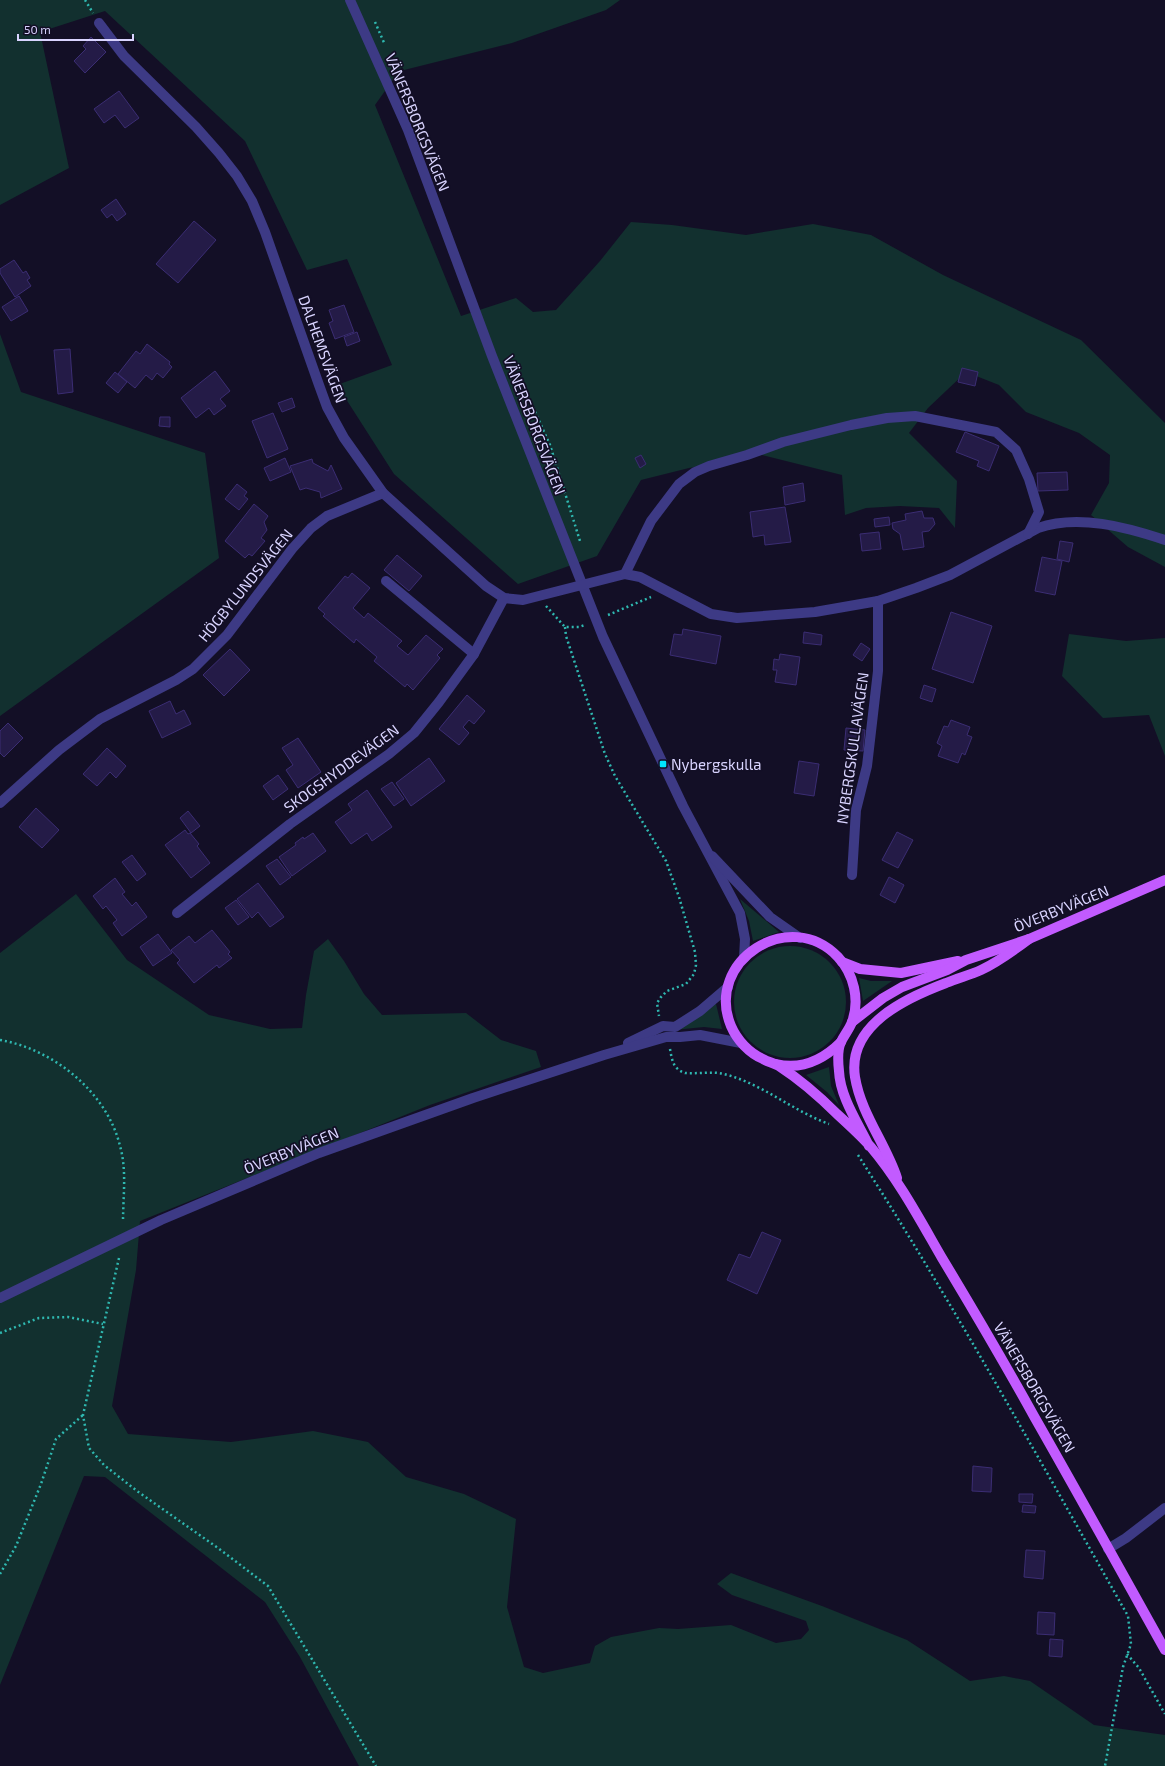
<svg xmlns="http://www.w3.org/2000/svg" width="1165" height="1766" viewBox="0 0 1165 1766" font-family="'Exo 2',sans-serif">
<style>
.green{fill:#12302f}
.building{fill:#241b47;stroke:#3b2d73}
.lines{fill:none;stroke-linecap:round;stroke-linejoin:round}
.path{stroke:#2fb8b0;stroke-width:2.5;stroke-dasharray:2 3;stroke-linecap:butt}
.minor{stroke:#3d3a85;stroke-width:10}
.major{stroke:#c25bff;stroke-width:10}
.poi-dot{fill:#00e5ff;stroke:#130f26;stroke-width:1.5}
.labels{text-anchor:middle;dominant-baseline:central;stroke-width:3.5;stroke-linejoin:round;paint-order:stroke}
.street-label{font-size:15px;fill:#d9d4ff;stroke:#130f26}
.poi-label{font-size:15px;fill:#d9d4ff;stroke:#130f26;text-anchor:start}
</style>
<rect width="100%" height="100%" fill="#130f26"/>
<!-- green -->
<g class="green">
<path d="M0,0H620L606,10L512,43L404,70L402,67L375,105L461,316L516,298L533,312L556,310L600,261L631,222L672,225L746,235L813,224L871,235L943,275L1081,340L1165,423V567L1128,547L1091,515L1109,483L1110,455L1079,433L1026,412L999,385L966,372L928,408L909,433L957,481L955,528L939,508L900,506L866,508L845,515L842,475L762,455L689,468L641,480L597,556L518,584L394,474L337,385L392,365L347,259L307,270L245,141L105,11L40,32L69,168L0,205Z"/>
<path d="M0,334L21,392L205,453L219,558L0,716Z"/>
<path d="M1069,634L1126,641L1165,638V756L1149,715L1103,718L1062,676Z"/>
<path d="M76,894L127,960L209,1015L270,1029L302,1028L306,995L314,951L328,939L344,961L364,994L382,1015L466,1013L501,1040L536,1051L541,1067L430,1105L140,1221L136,1270L112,1406L128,1434L231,1442L313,1431L368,1442L406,1477L464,1494L516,1519L507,1607L524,1667L543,1673L590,1663L595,1646L611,1637L659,1628L678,1629L731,1625L776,1643L801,1639L809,1630L806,1621L732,1595L717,1584L731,1573L822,1606L907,1640L970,1681L1004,1676L1030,1681L1094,1725L1165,1735V1766H359L300,1657L265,1602L105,1477L84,1476L0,1685V953Z"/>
<path d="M740,899L779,932L753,941L749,921Z"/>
<circle cx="790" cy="1002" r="56"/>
<path d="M859,978L871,981H892L863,1001Z"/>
<path d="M716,1004L722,1029L704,1027L674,1030Z"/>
<path d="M829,1067L831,1086L839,1105L827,1092L806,1075Z"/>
</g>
<!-- building -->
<g class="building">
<path d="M91,37L106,52L85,73L74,61L86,49L83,46Z"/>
<path d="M119,91L139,118L125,128L115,115L104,123L94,109Z"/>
<path d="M116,199L126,214L117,221L112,214L107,218L101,210Z"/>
<path d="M194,221L216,240L178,283L156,264Z"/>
<path d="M14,260L23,273L26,271L30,278L27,280L31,286L15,297L0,273V269Z"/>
<path d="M19,296L28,311L11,321L2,307Z"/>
<path d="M344,305L354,332L335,339L329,323L333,321L329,310Z"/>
<path d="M357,332L360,341L347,346L344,337Z"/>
<path d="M147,344L170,362L169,364L172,367L163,378L157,373L152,380L146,375L135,388L118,374L136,351L140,354Z"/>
<path d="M70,349L73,392L58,394L54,350Z"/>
<path d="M962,368L978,372L975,386L958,382Z"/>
<path d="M215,371L230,391L220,399L226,406L214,415L209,408L196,418L181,398Z"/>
<path d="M115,372L127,382L118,393L106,383Z"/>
<path d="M292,398L295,407L282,412L278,403Z"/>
<path d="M273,413L288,449L267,458L252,421Z"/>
<path d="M160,417H170V427L159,426Z"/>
<path d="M965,432L999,446L989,471L977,466L979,461L956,452Z"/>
<path d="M641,455L646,464L640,468L635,458Z"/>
<path d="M285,458L291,472L270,481L264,468Z"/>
<path d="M312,459L313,463L328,471L331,465L342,489L321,498L320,492L306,488L300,490L290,466Z"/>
<path d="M1067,472L1068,490L1038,491L1037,473Z"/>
<path d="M803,483L805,501L785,505L783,487Z"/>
<path d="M237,484L247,492L244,496L248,499L239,510L225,499Z"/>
<path d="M254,504L268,516L264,522L267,530L261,538L265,541L252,556L249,554L245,558L225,541Z"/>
<path d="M785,507L791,542L765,545L764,535L753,537L750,512Z"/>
<path d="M922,511L924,518H933L935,524L929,531L922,532L924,547L903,550L900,534L893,529L892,523L906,520L905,514Z"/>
<path d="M889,517L890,525L875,527L874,519Z"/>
<path d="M879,532L881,549L862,551L860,534Z"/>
<path d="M1060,541L1073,543L1069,562L1057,559Z"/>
<path d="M397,555L422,576L409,591L384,570Z"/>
<path d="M1042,557L1062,561L1055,595L1035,591Z"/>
<path d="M352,573L370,588L353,608L364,618L368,613L402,641L397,646L408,655L426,635L443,649L437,655L440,658L413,690L407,684L405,687L374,661L377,657L356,639L354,643L323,616L325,614L318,608L345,576L348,578Z"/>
<path d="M951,612L992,626L973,683L932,669Z"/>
<path d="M683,629L721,636L716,664L670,655L674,634L682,635Z"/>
<path d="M804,632L822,635L821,645L803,643Z"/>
<path d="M861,643L870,649L862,661L853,655Z"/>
<path d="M230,649L250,670L224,696L203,675Z"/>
<path d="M780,654L800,657L796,685L775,682L777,670H773L774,659L779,660Z"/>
<path d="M924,685L936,689L932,702L920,698Z"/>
<path d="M467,695L485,711L474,724L469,720L463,727L469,733L459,745L439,729Z"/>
<path d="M170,701L176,714L184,710L191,724L162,738L149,711Z"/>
<path d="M951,720L970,727L967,735L972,737L965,755L962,753L958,763L938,756L942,746L937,743L944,726L948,727Z"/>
<path d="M8,723L23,738L4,757L0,753V731Z"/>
<path d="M846,728L865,730L863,751L844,750Z"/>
<path d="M298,738L321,772L298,788L286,770L293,765L282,748Z"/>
<path d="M107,748L126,766L116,778L110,772L97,786L83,774Z"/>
<path d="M429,758L445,781L411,806L396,783Z"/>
<path d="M799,761L819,764L814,796L794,793Z"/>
<path d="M278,775L288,789L273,800L263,786Z"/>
<path d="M392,782L404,799L394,806L381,789Z"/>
<path d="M367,790L392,827L372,841L367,833L351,844L335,822L352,810L348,804Z"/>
<path d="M36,808L59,830L42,848L19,827Z"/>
<path d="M188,811L200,826L191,833L180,818Z"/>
<path d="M185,830L188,834L190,833L199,844L197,846L210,863L191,878L165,845Z"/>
<path d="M897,832L913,840L898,868L882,860Z"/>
<path d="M313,833L326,851L292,876L279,857L296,845L295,843L303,837L304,839Z"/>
<path d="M132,855L146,874L137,881L122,862Z"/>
<path d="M277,859L291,877L280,885L266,866Z"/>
<path d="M889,877L904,885L895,903L880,895Z"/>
<path d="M115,878L125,892L122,894L132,906L136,902L147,917L122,936L113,923L117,920L106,906L103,909L93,896Z"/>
<path d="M258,883L284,917L270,927L258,912L252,918L237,899Z"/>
<path d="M236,900L249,917L238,925L225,908Z"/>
<path d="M212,930L230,952L228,954L232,958L219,968L217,965L194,983L177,963L180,960L171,950L189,936L195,943Z"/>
<path d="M158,934L172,953L153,966L140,947Z"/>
<path d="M762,1232L781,1240L757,1294L727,1280L739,1254L750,1258Z"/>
<path d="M973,1466L992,1468L991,1492L972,1491Z"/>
<path d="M1019,1494H1033L1032,1503L1019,1502Z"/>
<path d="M1023,1505L1036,1506L1035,1513L1022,1512Z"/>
<path d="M1026,1550L1045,1551L1043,1579L1024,1577Z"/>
<path d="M1038,1612L1055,1613L1054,1635L1037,1634Z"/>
<path d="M1050,1639L1063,1640L1062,1657L1049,1656Z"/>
</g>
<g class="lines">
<!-- path -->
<g class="path">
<path d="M85,0L93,13"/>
<path d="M375,22L385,45"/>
<path d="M515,377L531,403L550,445L580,541"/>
<path d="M546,606L565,627H579L585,625"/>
<path d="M608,615L651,597"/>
<path d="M565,627L566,636L605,754L615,776L666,861L679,897L695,952L696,965L694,974L686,984L667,991L661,997L657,1003L659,1016"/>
<path d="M0,1040C53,1049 107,1092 120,1146C127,1170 123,1197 123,1222"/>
<path d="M670,1049C672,1060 673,1069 685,1073C698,1074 712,1071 724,1074C763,1084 793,1111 829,1124"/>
<path d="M858,1155C954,1305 1040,1461 1128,1616L1131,1644L1123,1667L1105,1766"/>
<path d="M119,1258L83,1415L89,1448L104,1465L137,1491L218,1548L268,1586L376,1766"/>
<path d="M0,1333L39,1318L68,1317L103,1324"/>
<path d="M0,1574L16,1546L41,1484L56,1439L83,1415"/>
<path d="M1127,1654L1139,1668L1165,1714"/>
</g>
<!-- minor -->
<g class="minor">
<path d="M350,0L408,130L492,356L603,637L683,806L740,913L745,939L744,958"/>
<path d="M99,23L124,56L196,127L219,153L237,176L252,201L265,232L319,385L327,407L344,438L383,493L486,586L504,598L523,600L625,574L640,577L711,614L737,618L815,612L878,601L916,588L950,575L1038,528C1078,514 1126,527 1165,540"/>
<path d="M625,574L651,521L679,484L695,472L709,466L747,455L783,442L851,425L887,418L915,416L996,432L1016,450L1029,479L1039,512L1028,534"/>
<path d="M386,581L474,654"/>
<path d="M0,803L59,750L100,719L176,680L193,669L227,635L292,549L311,528L327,516L383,493"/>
<path d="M712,856L770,917L800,938"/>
<path d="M852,875L856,810L867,766L878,671V601"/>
<path d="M177,913L290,824L389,754L414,733L439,702L474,654L504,598"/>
<path d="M628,1043L663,1026L675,1027L700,1011L728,987"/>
<path d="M0,1298L161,1220L319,1153L473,1098L604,1055L666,1037H680L700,1035L741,1043"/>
<path d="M1108,1549L1126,1538L1165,1508"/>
</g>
<!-- major -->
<g class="major">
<path d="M842,962L860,969L901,973L958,961"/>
<path d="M852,1022L883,998L902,987L947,970L966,960L1029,939L1165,880"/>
<path d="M776,1064C801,1070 823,1060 841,1042"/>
<path d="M869,1146C858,1123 840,1097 839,1071C838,1062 837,1050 841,1042C844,1035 849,1030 852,1022C860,1000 854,974 838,957C790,906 704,961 731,1026C737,1040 749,1053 763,1059C768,1062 774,1063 779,1066C799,1079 819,1096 837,1114C848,1124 860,1135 870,1146C899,1180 920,1220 942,1258C974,1311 1005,1364 1035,1418C1079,1495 1122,1573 1165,1650"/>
<path d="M897,1178C886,1144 861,1114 855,1077C847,1025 906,998 946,983C958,978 970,975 981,970C998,962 1013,951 1029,939"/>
</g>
</g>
<!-- markers -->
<rect class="poi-dot" x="659" y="760" width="8" height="8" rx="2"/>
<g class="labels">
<!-- street labels -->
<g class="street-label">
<text transform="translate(418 122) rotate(68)">VÄNERSBORGSVÄGEN</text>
<text transform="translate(323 349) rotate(70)">DALHEMSVÄGEN</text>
<text transform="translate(535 425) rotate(69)">VÄNERSBORGSVÄGEN</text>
<text transform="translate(245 585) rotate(-51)">HÖGBYLUNDSVÄGEN</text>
<text transform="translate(852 748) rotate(-82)">NYBERGSKULLAVÄGEN</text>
<text transform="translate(341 768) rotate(-36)">SKOGSHYDDEVÄGEN</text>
<text transform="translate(1061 908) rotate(-22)">ÖVERBYVÄGEN</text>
<text transform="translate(291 1150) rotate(-22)">ÖVERBYVÄGEN</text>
<text transform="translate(1035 1387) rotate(60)">VÄNERSBORGSVÄGEN</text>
</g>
<!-- poi labels -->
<g class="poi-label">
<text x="671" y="764">Nybergskulla</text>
</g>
</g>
<!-- scale -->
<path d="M18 34v6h115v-6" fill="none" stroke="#d9d4ff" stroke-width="2"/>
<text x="24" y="34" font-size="12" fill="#d9d4ff" stroke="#130f26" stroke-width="3" paint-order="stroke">50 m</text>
</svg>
